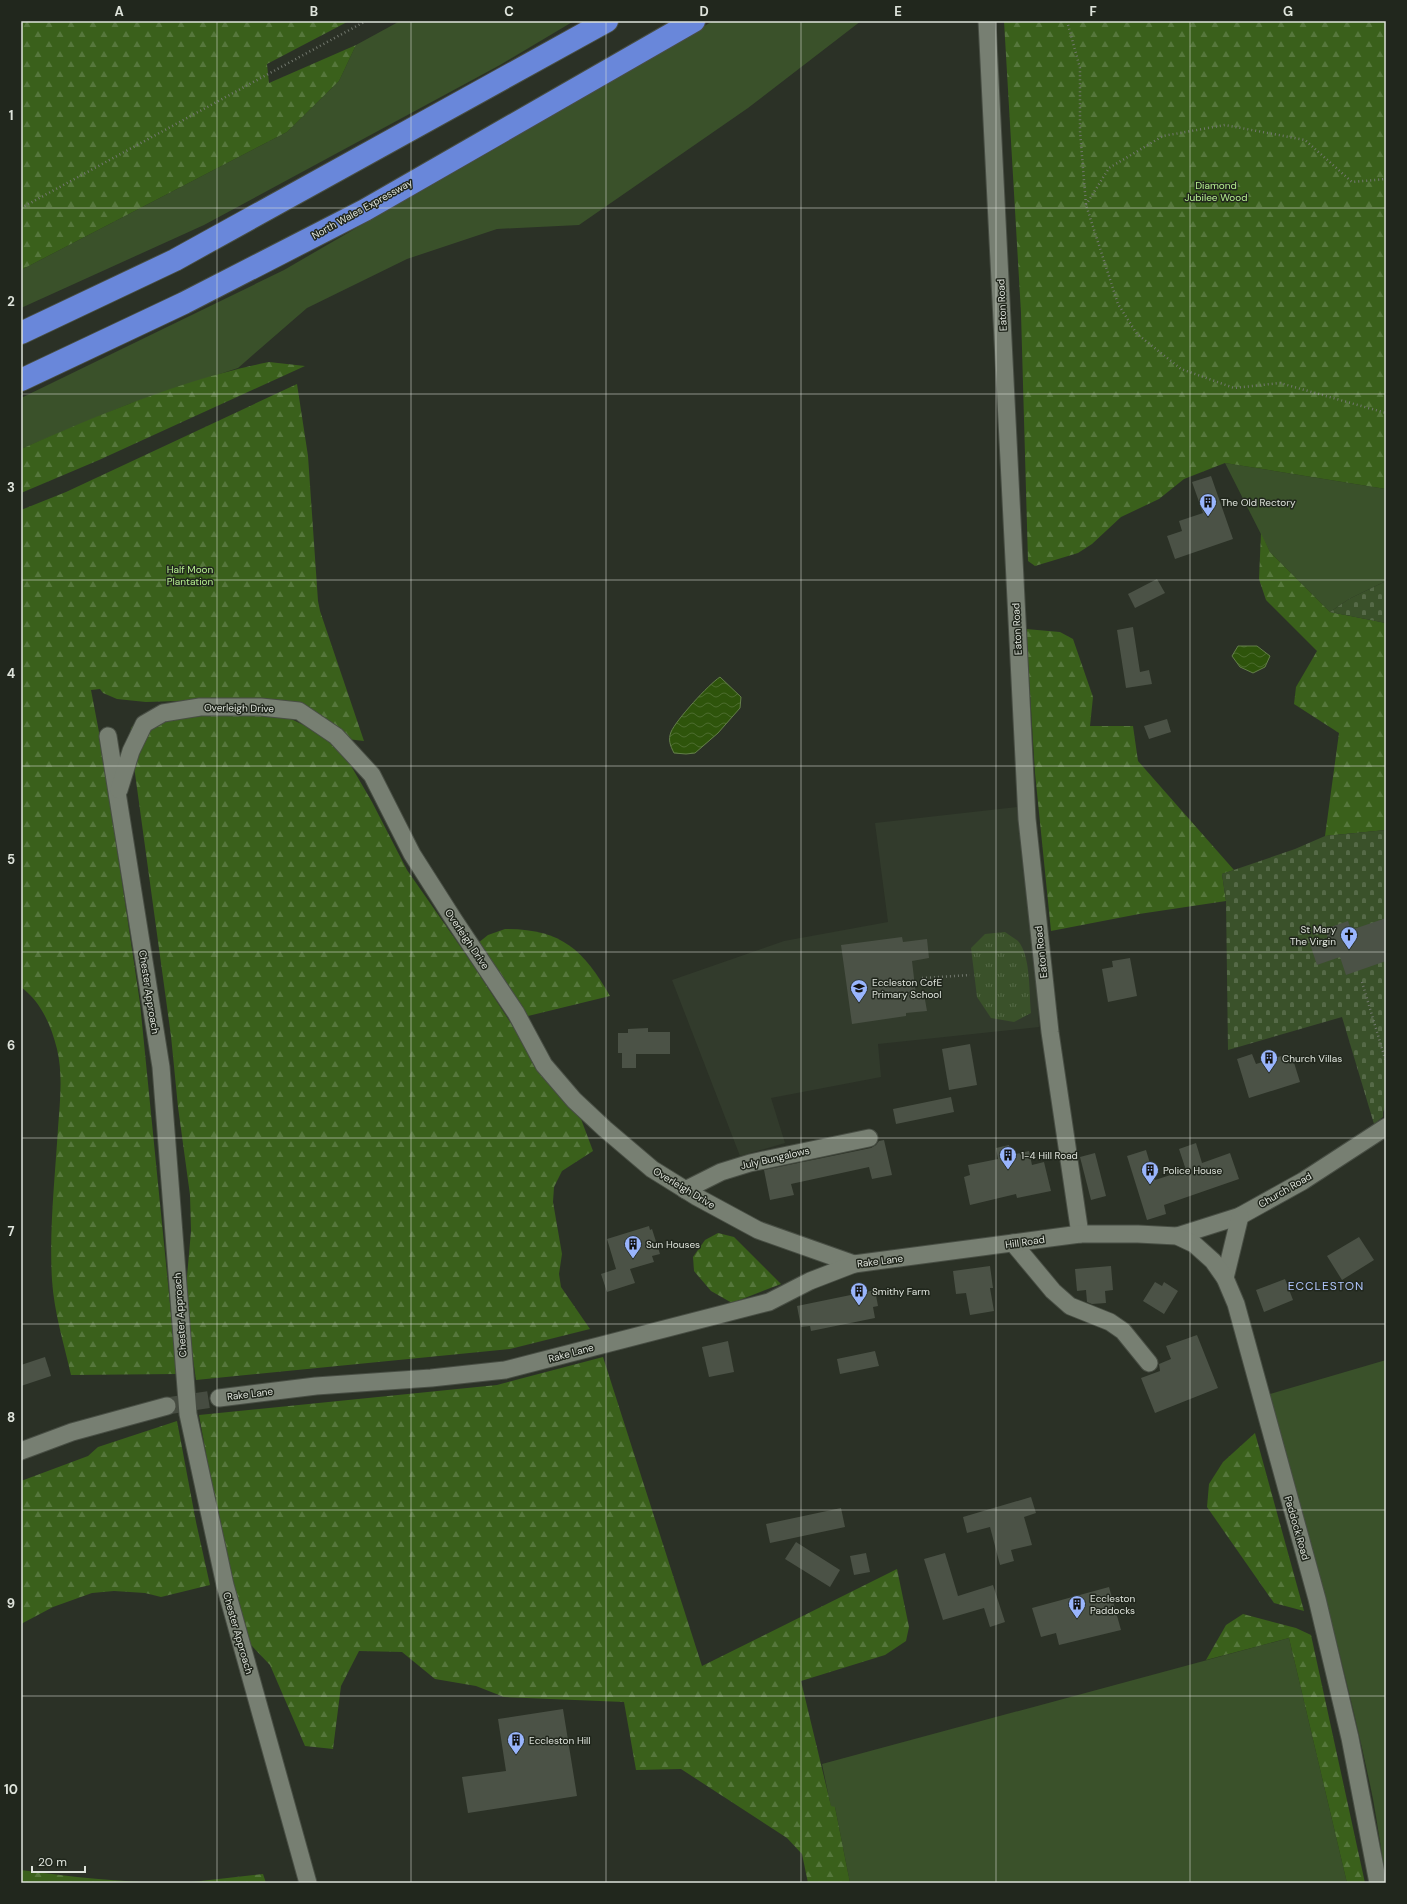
<svg xmlns="http://www.w3.org/2000/svg" width="1407" height="1904" viewBox="0 0 1407 1904" font-family="'DM Sans',sans-serif">
<style>
.built{fill:#323b2c}
.green{fill:#3a512a}
.forest{fill:url(#forest-firs)}
.cemetery{fill:url(#cemetery-stones)}
.park{fill:url(#park-tufts)}
.water{fill:url(#water-waves);stroke:#637f49}
.building{fill:#4b5246}
.lines{fill:none;stroke-linecap:round;stroke-linejoin:round}
.minor-tunnel{stroke:#464c41;stroke-width:17;stroke-dasharray:17 8;stroke-linecap:butt}
.minor-casing{stroke:#484e44;stroke-width:19}
.highway-casing{stroke:#484e44;stroke-width:24}
.path{stroke:#71776d;stroke-width:2.5;stroke-dasharray:1 3;stroke-linecap:butt}
.minor{stroke:#777f72;stroke-width:17}
.highway{stroke:#6987da;stroke-width:22}
.grid{fill:none;stroke:#dee3db;stroke-width:1;stroke-opacity:0.55}
.labels{text-anchor:middle;dominant-baseline:central;stroke-width:3;stroke-linejoin:round;paint-order:stroke}
.park-label{font-size:10px;fill:#b6ef90;stroke:#21271d}
.street-label{font-size:10px;fill:#dee3db;stroke:#21271d}
.poi-label{font-size:10px;fill:#dee3db;stroke:#21271d;text-anchor:start}
.quarter-label{font-size:12px;letter-spacing:1px;fill:#b0c5fc;stroke:#21271d}
.neatline{fill:none;stroke:#dee3db;stroke-width:1.5}
.grid-label{font-size:13px;text-anchor:middle;font-weight:bold;fill:#dee3db}
</style>
<defs>
<pattern id="forest-firs" width="22" height="20" patternUnits="userSpaceOnUse"><rect width="22" height="20" fill="#3a601b"/><path d="M5 1l3.5 6h-7zM16 11l3.5 6h-7z" fill="#56773c"/></pattern>
<pattern id="cemetery-stones" width="16" height="16" patternUnits="userSpaceOnUse"><rect width="16" height="16" fill="#3a512a"/><path d="M2 7V4a2 2 0 0 1 4 0v3zM10 15v-3a2 2 0 0 1 4 0v3z" fill="#566a48"/></pattern>
<pattern id="park-tufts" width="24" height="20" patternUnits="userSpaceOnUse"><rect width="24" height="20" fill="#3a512a"/><path d="M3 7l-1-3M5 7V3M7 7l1-3M15 17l-1-3M17 17v-4M19 17l1-3" fill="none" stroke="#566a48"/></pattern>
<pattern id="water-waves" width="16" height="10" patternUnits="userSpaceOnUse"><rect width="16" height="10" fill="#2e540b"/><path d="M0 5q4-4 8 0t8 0" fill="none" stroke="#4c6c2e"/></pattern>
</defs>
<rect width="100%" height="100%" fill="#2b3126"/>
<!-- built -->
<path class="built" d="M1017,807L1035,959L1039,1027L878,1044L881,1077L771,1098L785,1143L740,1156L672,980L784,941L888,922L875,823Z"/>
<!-- green -->
<g class="green">
<path d="M400,21H574L500,65L204,225L21,308V270L287,132L339,81L356,45Z"/>
<path d="M713,21H861L748,108L579,225L497,229L407,259L307,308L238,368L129,404L21,449V398L284,270Z"/>
<path d="M1225,463L1386,489V581L1349,599L1330,612L1270,552Z"/>
<path d="M1386,1360V1883C1382,1855 1378,1827 1373,1799C1345,1663 1307,1529 1267,1395Z"/>
<path d="M1289,1638L1347,1883H850L835,1807H831L822,1764Z"/>
</g>
<!-- forest -->
<g class="forest">
<path d="M21,21H349L267,64L269,83L356,45L339,81L287,132L21,270Z"/>
<path d="M1004,21H1386V489L1225,463L1184,479L1159,499L1121,517L1092,544L1078,553L1035,566L1028,561L1021,313Z"/>
<path d="M269,362L305,366L99,460L21,493V449C101,414 183,379 269,362Z"/>
<path d="M297,384L308,456L318,601L320,611L364,741L347,739L313,716L238,699L146,702L117,699L103,693L100,689L91,690L102,748L140,1003L177,1374L71,1375C64,1344 54,1312 52,1280C49,1230 55,1178 58,1128C60,1102 63,1074 57,1049C51,1025 41,1002 21,987V510L66,492Z"/>
<path d="M1261,533L1270,552L1330,612L1386,623V830L1325,836L1339,733L1294,704L1296,687L1317,651L1266,600L1259,579Z"/>
<path d="M1026,629L1060,632L1073,639L1093,697L1090,726H1133L1138,761L1234,870L1222,874L1226,901L1139,914L1051,931L1035,773Z"/>
<path d="M264,712L291,719L312,729L343,752L372,802L407,870L469,959L518,1034L578,1111L593,1151L562,1171L554,1187L553,1202L562,1254L559,1274L561,1287L590,1329L510,1349L196,1380L187,1317L186,1288L191,1231L190,1195L178,1107L171,1036L130,737L131,728L135,723L183,713Z"/>
<path d="M505,929C561,929 583,949 610,996L528,1016L478,943L488,935Z"/>
<path d="M718,1233L734,1237L781,1284L732,1303L711,1291L694,1271L693,1257L705,1240Z"/>
<path d="M603,1357L702,1666L897,1569L909,1627L906,1641L885,1655L801,1681L831,1806L835,1807L850,1883H808L802,1854L787,1838L681,1769L636,1770L624,1702L504,1697L476,1686L435,1679L402,1652L359,1651L341,1686L333,1749L305,1746L270,1665L250,1644L233,1590L220,1530L199,1415L497,1385Z"/>
<path d="M177,1421L196,1522L210,1585L161,1597L145,1593L114,1591L92,1593L53,1607L21,1624V1481L88,1456L98,1447Z"/>
<path d="M1255,1433L1304,1611L1274,1603L1207,1507L1209,1484L1223,1462Z"/>
<path d="M1243,1614L1296,1628L1311,1635L1365,1883H1347L1289,1638L1206,1660L1226,1625Z"/>
<path d="M21,1870C71,1877 120,1882 170,1883H21Z"/>
<path d="M263,1874L266,1883H183Z"/>
</g>
<!-- cemetery -->
<g class="cemetery">
<path d="M1386,581V623L1330,612L1349,599Z"/>
<path d="M1386,830V1105L1383,1112V1117L1374,1124L1342,1017L1228,1050L1226,901L1222,874L1295,849L1325,836Z"/>
</g>
<!-- park -->
<path class="park" d="M1005,932C1009,935 1014,938 1018,941C1031,956 1029,993 1031,1013L1014,1022L991,1018L977,997L971,948L985,934Z"/>
<!-- water -->
<g class="water">
<path d="M1238,646H1257L1270,656L1265,667L1253,673L1240,667L1232,656Z"/>
<path d="M720,677L741,697L740,708L718,733L695,753L686,754L674,753C670,745 668,740 671,732C676,720 709,684 720,677Z"/>
</g>
<!-- building -->
<g class="building">
<path d="M1211,476L1233,539L1175,559L1167,536L1182,531L1179,521L1203,513L1192,482Z"/>
<path d="M1157,579L1165,593L1135,608L1128,594Z"/>
<path d="M1133,627L1140,672L1149,670L1152,684L1126,688L1117,630Z"/>
<path d="M1167,719L1171,732L1149,739L1144,726Z"/>
<path d="M1386,918V961L1346,975L1340,957L1317,965L1310,944L1328,938L1325,929L1348,921L1351,930Z"/>
<path d="M902,937L903,942L927,939L929,958L912,961L916,995L924,994L927,1011L906,1013V1016L852,1024L841,945Z"/>
<path d="M1130,958L1137,996L1108,1002L1102,969L1113,967L1112,961Z"/>
<path d="M648,1028V1032H670V1054H636V1068H622V1053H618V1033H628V1029Z"/>
<path d="M970,1044L977,1085L949,1090L942,1049Z"/>
<path d="M1291,1053L1300,1082L1249,1098L1237,1059L1252,1054L1256,1064Z"/>
<path d="M951,1097L954,1112L896,1124L893,1109Z"/>
<path d="M884,1140L892,1175L872,1179L869,1167L791,1184L794,1195L770,1200L764,1170L871,1148L876,1145L879,1141Z"/>
<path d="M1196,1143L1202,1163L1230,1153L1239,1179L1164,1205L1166,1214L1147,1220L1127,1156L1146,1150L1155,1180L1186,1170L1179,1149Z"/>
<path d="M1009,1145L1011,1155L1029,1151L1032,1165L1044,1162L1051,1191L1017,1198L1016,1194L970,1205L964,1177L970,1175L968,1165L998,1159L996,1148Z"/>
<path d="M1095,1153L1106,1196L1091,1200L1080,1157Z"/>
<path d="M649,1226L650,1230L652,1229L660,1254L652,1256L654,1262L630,1269L635,1283L607,1292L601,1274L616,1269L607,1239Z"/>
<path d="M1359,1237L1374,1260L1342,1280L1327,1256Z"/>
<path d="M990,1266L993,1288H990L994,1311L970,1315L966,1293L956,1294L953,1271Z"/>
<path d="M1111,1266L1113,1290L1105,1291L1106,1303L1092,1304L1087,1302L1086,1290L1077,1291L1075,1269Z"/>
<path d="M1285,1279L1293,1300L1264,1312L1256,1290Z"/>
<path d="M1155,1282L1162,1286L1164,1282L1178,1291L1164,1314L1143,1301Z"/>
<path d="M875,1290L878,1306L873,1307L875,1318L811,1331L810,1326L801,1327L797,1306Z"/>
<path d="M1197,1335L1218,1388L1155,1413L1141,1378L1160,1371L1159,1364L1171,1359L1166,1346Z"/>
<path d="M728,1341L734,1372L709,1377L702,1347Z"/>
<path d="M875,1351L879,1366L840,1374L837,1359Z"/>
<path d="M45,1357L51,1376L21,1386V1365Z"/>
<path d="M1031,1497L1036,1513L1024,1517L1032,1545L1011,1550L1014,1561L1000,1565L990,1527L967,1533L963,1517Z"/>
<path d="M841,1508L845,1527L770,1543L766,1524Z"/>
<path d="M796,1542L840,1570L830,1587L785,1559Z"/>
<path d="M866,1553L870,1572L854,1575L850,1556Z"/>
<path d="M945,1553L958,1596L993,1585L1005,1622L990,1627L984,1608L943,1620L924,1559Z"/>
<path d="M1109,1587L1121,1630L1059,1645L1056,1633L1041,1637L1032,1608Z"/>
<path d="M563,1709L577,1796L468,1813L462,1777L506,1771L498,1719Z"/>
</g>
<g class="lines">
<!-- minor-tunnel -->
<path class="minor-tunnel" d="M167,1406L219,1398"/>
<!-- minor casing -->
<g class="minor-casing">
<g id="minor">
<path d="M987,21L1027,819L1050,1032L1080,1234"/>
<path d="M108,736L161,1067L188,1414L225,1585L308,1883"/>
<path d="M119,790L131,751L144,724L163,713L200,707H261L299,711L336,736L372,775L412,854L454,920L516,1013L544,1065L574,1100L605,1129L652,1169L697,1197L758,1230L854,1264"/>
<path d="M685,1190L721,1172L750,1163L869,1138"/>
<path d="M1177,1236L1240,1216L1303,1181L1386,1127"/>
<path d="M1013,1243L1053,1291L1070,1306L1110,1322L1123,1331L1149,1363"/>
<path d="M1225,1278L1240,1216"/>
<path d="M219,1398L316,1386L431,1378L505,1370L769,1302L810,1281L854,1264L1080,1234H1138L1177,1236L1194,1244L1213,1261L1225,1278L1236,1304L1317,1599L1350,1738L1378,1883"/>
<path d="M21,1451L72,1432L167,1406"/>
</g>
</g>
<!-- highway casing -->
<g class="highway-casing">
<g id="highway">
<path d="M21,333L175,260L607,21"/>
<path d="M21,380L184,303L365,210L694,21"/>
</g>
</g>
<!-- path -->
<g class="path">
<path d="M1067,21L1080,68V131L1086,205L1118,304L1137,334L1181,369L1234,388L1280,383L1386,413"/>
<path d="M1086,205L1109,168L1163,136L1225,125L1305,140L1352,182L1386,179"/>
<path d="M21,208L366,21"/>
<path d="M922,978L970,975"/>
<path d="M1362,982L1386,1062"/>
</g>
<!-- minor -->
<use href="#minor" class="minor"/>
<!-- highway -->
<use href="#highway" class="highway"/>
</g>
<!-- grid -->
<path class="grid" d="M217,21V1883M411,21V1883M606,21V1883M801,21V1883M996,21V1883M1190,21V1883M21,208H1386M21,394H1386M21,580H1386M21,766H1386M21,952H1386M21,1138H1386M21,1324H1386M21,1510H1386M21,1696H1386"/>
<!-- icons -->
<defs>
<g id="building-pin" transform="scale(0.9)"><path d="M0 17L-7.5 6A9.5 9.5 0 1 1 7.5 6Z" fill="#99b5fd" stroke="#21271d"/><path d="M-4-6H4V6H1V3H-1V6H-4ZM-2.5-4.3h1.7v1.8h-1.7ZM.8-4.3h1.7v1.8H.8ZM-2.5-1h1.7V.8h-1.7ZM.8-1h1.7V.8H.8Z" fill="#111"/></g>
<g id="church-pin" transform="scale(0.9)"><path d="M0 17L-7.5 6A9.5 9.5 0 1 1 7.5 6Z" fill="#99b5fd" stroke="#21271d"/><path d="M-1.2-6h2.4v3.5h3.3v2.4h-3.3V6h-2.4V-.1h-3.3v-2.4h3.3Z" fill="#111"/></g>
<g id="school-pin" transform="scale(0.9)"><path d="M0 17L-7.5 6A9.5 9.5 0 1 1 7.5 6Z" fill="#99b5fd" stroke="#21271d"/><path d="M0-5L7-2L0 1L-7-2ZM-4 1L0 2.5L4 1V4Q0 6-4 4Z" fill="#111"/></g>
</defs>
<g fill-rule="evenodd">
<use href="#building-pin" x="1208" y="502"/>
<use href="#church-pin" x="1349" y="935"/>
<use href="#school-pin" x="859" y="988"/>
<use href="#building-pin" x="1269" y="1058"/>
<use href="#building-pin" x="1008" y="1155"/>
<use href="#building-pin" x="1150" y="1170"/>
<use href="#building-pin" x="633" y="1244"/>
<use href="#building-pin" x="859" y="1291"/>
<use href="#building-pin" x="1077" y="1604"/>
<use href="#building-pin" x="516" y="1740"/>
</g>
<g class="labels">
<!-- park labels -->
<g class="park-label">
<text x="1216" y="185">Diamond<tspan x="1216" dy="12">Jubilee Wood</tspan></text>
<text x="190" y="569">Half Moon<tspan x="190" dy="12">Plantation</tspan></text>
</g>
<!-- street labels -->
<g class="street-label">
<text transform="translate(362 209) rotate(-29)">North Wales Expressway</text>
<text transform="translate(1002 305) rotate(-93)">Eaton Road</text>
<text transform="translate(1017 629) rotate(-93)">Eaton Road</text>
<text transform="translate(239 708) rotate(1)">Overleigh Drive</text>
<text transform="translate(467 939) rotate(56)">Overleigh Drive</text>
<text transform="translate(1041 952) rotate(-96)">Eaton Road</text>
<text transform="translate(149 992) rotate(81)">Chester Approach</text>
<text transform="translate(775 1158) rotate(-13)">July Bungalows</text>
<text transform="translate(684 1188) rotate(31)">Overleigh Drive</text>
<text transform="translate(1285 1190) rotate(-30)">Church Road</text>
<text transform="translate(1025 1242) rotate(-8)">Hill Road</text>
<text transform="translate(880 1261) rotate(-7)">Rake Lane</text>
<text transform="translate(180 1315) rotate(-94)">Chester Approach</text>
<text transform="translate(571 1353) rotate(-15)">Rake Lane</text>
<text transform="translate(250 1394) rotate(-7)">Rake Lane</text>
<text transform="translate(1297 1528) rotate(74)">Paddock Road</text>
<text transform="translate(238 1633) rotate(74)">Chester Approach</text>
</g>
<!-- poi labels -->
<g class="poi-label">
<text x="1221" y="502">The Old Rectory</text>
<text x="1336" y="929" text-anchor="end">St Mary<tspan x="1336" dy="12">The Virgin</tspan></text>
<text x="872" y="982">Eccleston CofE<tspan x="872" dy="12">Primary School</tspan></text>
<text x="1282" y="1058">Church Villas</text>
<text x="1021" y="1155">1-4 Hill Road</text>
<text x="1163" y="1170">Police House</text>
<text x="646" y="1244">Sun Houses</text>
<text x="872" y="1291">Smithy Farm</text>
<text x="1090" y="1598">Eccleston<tspan x="1090" dy="12">Paddocks</tspan></text>
<text x="529" y="1740">Eccleston Hill</text>
</g>
<!-- quarter labels -->
<g class="quarter-label">
<text x="1326" y="1286">ECCLESTON</text>
</g>
</g>
<!-- border -->
<rect width="1407" height="1904" fill="none" stroke="#21271d" stroke-width="44"/>
<!-- scale -->
<path d="M32 1866v6h53v-6" fill="none" stroke="#dee3db" stroke-width="2"/>
<text x="38" y="1866" font-size="12" fill="#dee3db" stroke="#21271d" stroke-width="3" paint-order="stroke">20 m</text>
<rect x="22" y="22" width="1363" height="1860" class="neatline"/>
<g class="grid-label">
<text x="119" y="16">A</text>
<text x="314" y="16">B</text>
<text x="509" y="16">C</text>
<text x="704" y="16">D</text>
<text x="898" y="16">E</text>
<text x="1093" y="16">F</text>
<text x="1288" y="16">G</text>
<text x="11" y="120">1</text>
<text x="11" y="306">2</text>
<text x="11" y="492">3</text>
<text x="11" y="678">4</text>
<text x="11" y="864">5</text>
<text x="11" y="1050">6</text>
<text x="11" y="1236">7</text>
<text x="11" y="1422">8</text>
<text x="11" y="1608">9</text>
<text x="11" y="1794">10</text>
</g>
</svg>
